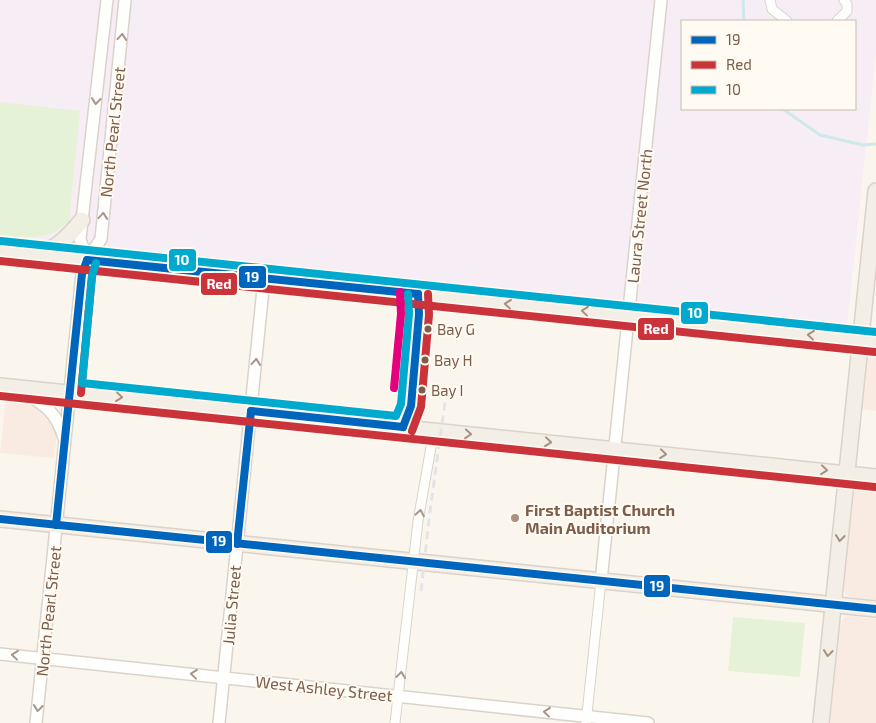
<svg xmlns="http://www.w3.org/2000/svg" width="876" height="723" viewBox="0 0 876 723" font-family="'Exo 2',sans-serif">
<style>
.commercial{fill:#faebe2}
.education{fill:#f7edf5;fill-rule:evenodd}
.green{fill:#e6f2d7}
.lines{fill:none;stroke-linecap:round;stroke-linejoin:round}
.stream{stroke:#cee8ec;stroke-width:3}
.minor-casing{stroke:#dad3cc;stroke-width:11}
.tertiary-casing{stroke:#dad3cc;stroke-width:14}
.primary-casing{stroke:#dbd2ca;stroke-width:18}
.minor{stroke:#fefefc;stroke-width:9}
.tertiary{stroke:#fefefc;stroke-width:11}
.primary{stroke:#f4efe6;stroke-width:15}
.rail{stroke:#e6e3e6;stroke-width:3;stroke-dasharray:8 5;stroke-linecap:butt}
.bus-1-casing{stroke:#fffaf2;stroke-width:11}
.bus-2-casing{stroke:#fffaf2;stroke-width:11}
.bus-3-casing{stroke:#fffaf2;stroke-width:11}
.bus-4-casing{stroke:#fffaf2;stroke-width:11}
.bus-1{stroke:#0065bd;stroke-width:8}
.bus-2{stroke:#cb333b;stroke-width:8}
.bus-3{stroke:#00a9ce;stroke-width:8}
.bus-4{stroke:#e5007d;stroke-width:8}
.oneway{stroke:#aa9588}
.oneway2{stroke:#a69080}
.bus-dot{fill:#7c5d49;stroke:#fffaf2;stroke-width:2}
.poi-dot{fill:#a89383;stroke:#fffaf2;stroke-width:2}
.labels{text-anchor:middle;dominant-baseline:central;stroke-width:4;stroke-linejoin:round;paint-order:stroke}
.bus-label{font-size:15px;fill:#7c5d49;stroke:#fffaf2;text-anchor:start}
.street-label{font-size:16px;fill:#7c5d49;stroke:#fffaf2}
.poi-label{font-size:16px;font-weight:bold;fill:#7c5d49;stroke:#fffaf2;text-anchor:start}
.line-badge{stroke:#fffaf2;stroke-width:2}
.badge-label{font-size:14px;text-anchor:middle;font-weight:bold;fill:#fff}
</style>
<rect width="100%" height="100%" fill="#faf6ee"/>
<!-- commercial -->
<g class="commercial">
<path d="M876,353V411L862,409L868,360L872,355Z"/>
<path d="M6,397L28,401L47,412L57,433L54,458L0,453Z"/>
<path d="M863,486L876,487V600L853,597L846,595L843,587L854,493L857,488Z"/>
<path d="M851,616L876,619V723H830L840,623L845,617Z"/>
</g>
<!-- education -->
<path class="education" d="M0,0H876V54L847,325L0,235ZM682,21H855V109H682Z"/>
<!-- green -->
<g class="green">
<path d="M0,102L80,111L69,222C45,242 29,238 0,235Z"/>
<path d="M733,617L805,623L800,677L728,671Z"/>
</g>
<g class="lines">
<!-- stream -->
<g class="stream">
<path d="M743,0L744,21"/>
<path d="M783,109L820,135L863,145L876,144"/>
</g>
<!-- minor casing -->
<g class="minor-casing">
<g id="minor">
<path d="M770,0L772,9L787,21"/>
<path d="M837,21L847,11V4L844,0"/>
<path d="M395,723L418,521L434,430"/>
<path d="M586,723L601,581"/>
</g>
</g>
<!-- tertiary casing -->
<g class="tertiary-casing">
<g id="tertiary">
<path d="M87,260L80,239L82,220L107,0"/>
<path d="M19,389C43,404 56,410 64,438"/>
<path d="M601,581L661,0"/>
<path d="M0,654L648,723"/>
<path d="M36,723L82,274L87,260L101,239L125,0"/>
<path d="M219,723L264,279"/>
</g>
</g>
<!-- primary casing -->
<g class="primary-casing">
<g id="primary">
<path d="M0,251L876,342"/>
<path d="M36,254C56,250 69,236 82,220"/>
<path d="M0,386L876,477"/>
<path d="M0,519L876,609"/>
<path d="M821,723L876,191"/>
</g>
</g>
<!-- minor -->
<use href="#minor" class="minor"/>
<!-- tertiary -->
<use href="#tertiary" class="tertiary"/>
<!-- primary -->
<use href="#primary" class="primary"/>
<!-- rail -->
<g class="rail">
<path d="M432,332L433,320"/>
<path d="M453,334L454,323"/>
<path d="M421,591L430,511L446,395"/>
</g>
<!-- bus-1 casing -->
<g class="bus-1-casing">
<g id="bus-1">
<path d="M87,260L418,294"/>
<path d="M251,411L403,427"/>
<path d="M403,427L411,406L419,314L418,294"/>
<path d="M0,519L876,609"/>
<path d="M56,525L82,274L87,260"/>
<path d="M237,544L251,411"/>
</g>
</g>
<!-- bus-2 casing -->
<g class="bus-2-casing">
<g id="bus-2">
<path d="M0,261L875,352"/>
<path d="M81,393L92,276L96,263"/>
<path d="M0,396L875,487"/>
<path d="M412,431L421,407L429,315L428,294"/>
</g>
</g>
<!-- bus-3 casing -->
<g class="bus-3-casing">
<g id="bus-3">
<path d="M1,241L876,332"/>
<path d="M96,263L92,276L82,383L396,416L401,404L409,314L408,294"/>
</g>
</g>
<!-- bus-4 casing -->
<g class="bus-4-casing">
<path id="bus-4" d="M394,388L401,314L400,292"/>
</g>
<!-- bus-1 -->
<use href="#bus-1" class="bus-1"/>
<!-- bus-2 -->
<use href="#bus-2" class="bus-2"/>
<!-- bus-3 -->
<use href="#bus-3" class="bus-3"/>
<!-- bus-4 -->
<use href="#bus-4" class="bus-4"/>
</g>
<!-- one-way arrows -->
<defs><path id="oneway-chevron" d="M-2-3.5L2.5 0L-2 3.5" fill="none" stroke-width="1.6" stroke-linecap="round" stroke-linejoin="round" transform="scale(1.25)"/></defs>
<g class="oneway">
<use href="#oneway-chevron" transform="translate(122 37) rotate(-85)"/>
<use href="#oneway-chevron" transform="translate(96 101) rotate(96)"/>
<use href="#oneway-chevron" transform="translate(103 216) rotate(-85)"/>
<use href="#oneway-chevron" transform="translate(256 362) rotate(-85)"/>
<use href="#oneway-chevron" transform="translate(420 513) rotate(-80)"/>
<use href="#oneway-chevron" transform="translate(15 655) rotate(-174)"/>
<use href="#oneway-chevron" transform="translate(194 674) rotate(-174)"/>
<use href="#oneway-chevron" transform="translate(401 675) rotate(-84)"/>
<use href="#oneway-chevron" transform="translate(38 708) rotate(96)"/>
<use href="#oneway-chevron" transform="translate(547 712) rotate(-174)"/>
</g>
<g class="oneway2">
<use href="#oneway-chevron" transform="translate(508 304) rotate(-174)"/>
<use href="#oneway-chevron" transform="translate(585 311) rotate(-174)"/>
<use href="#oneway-chevron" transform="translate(811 335) rotate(-174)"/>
<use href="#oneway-chevron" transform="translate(119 397) rotate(6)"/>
<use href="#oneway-chevron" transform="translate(468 434) rotate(5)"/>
<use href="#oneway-chevron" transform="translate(548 442) rotate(6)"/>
<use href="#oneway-chevron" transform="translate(663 454) rotate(6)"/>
<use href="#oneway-chevron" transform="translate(824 470) rotate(6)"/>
<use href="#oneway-chevron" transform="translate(840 538) rotate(96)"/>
<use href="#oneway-chevron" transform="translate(828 653) rotate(96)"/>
</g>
<!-- markers -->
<g class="bus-dot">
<circle cx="428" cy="329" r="4.5"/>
<circle cx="425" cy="360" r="4.5"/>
<circle cx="422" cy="390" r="4.5"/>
</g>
<circle class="poi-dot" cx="515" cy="518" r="5"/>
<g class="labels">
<!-- bus labels -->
<g class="bus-label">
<text x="437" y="329">Bay G</text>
<text x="434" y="360">Bay H</text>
<text x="431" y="390">Bay I</text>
</g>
<!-- street labels -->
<g class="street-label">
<text transform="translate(112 132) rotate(-84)">North Pearl Street</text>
<text transform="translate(639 216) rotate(-84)">Laura Street North</text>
<text transform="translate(231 605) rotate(-85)">Julia Street</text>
<text transform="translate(48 611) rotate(-84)">North Pearl Street</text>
<text transform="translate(324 688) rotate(6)">West Ashley Street</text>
</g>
<!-- poi labels -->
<g class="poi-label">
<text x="525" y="509">First Baptist Church<tspan x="525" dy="18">Main Auditorium</tspan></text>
</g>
</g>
<g class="line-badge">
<rect x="168" y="248" width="29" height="24" rx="5" fill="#00a9ce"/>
<rect x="238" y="265" width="29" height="24" rx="5" fill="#0065bd"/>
<rect x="200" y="272" width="38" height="24" rx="5" fill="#cb333b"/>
<rect x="680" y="301" width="29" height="24" rx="5" fill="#00a9ce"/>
<rect x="637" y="317" width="38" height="24" rx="5" fill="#cb333b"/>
<rect x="205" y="530" width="28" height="24" rx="5" fill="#0065bd"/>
<rect x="643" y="574" width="28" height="24" rx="5" fill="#0065bd"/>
</g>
<g class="badge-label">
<text x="182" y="265">10</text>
<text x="252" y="282">19</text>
<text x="219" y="289">Red</text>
<text x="695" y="318">10</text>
<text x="656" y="334">Red</text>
<text x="219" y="546">19</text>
<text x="657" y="591">19</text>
</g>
<!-- legend -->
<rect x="681" y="20" width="175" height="90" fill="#fffaf2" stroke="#cbbbae"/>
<rect x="691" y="36" width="25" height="8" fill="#0065bd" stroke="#cbbbae"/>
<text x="726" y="45" font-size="15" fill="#7c5d49">19</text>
<rect x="691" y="61" width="25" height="8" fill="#cb333b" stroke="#cbbbae"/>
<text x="726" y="70" font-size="15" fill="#7c5d49">Red</text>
<rect x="691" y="86" width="25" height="8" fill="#00a9ce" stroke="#cbbbae"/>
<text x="726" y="95" font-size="15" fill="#7c5d49">10</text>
</svg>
